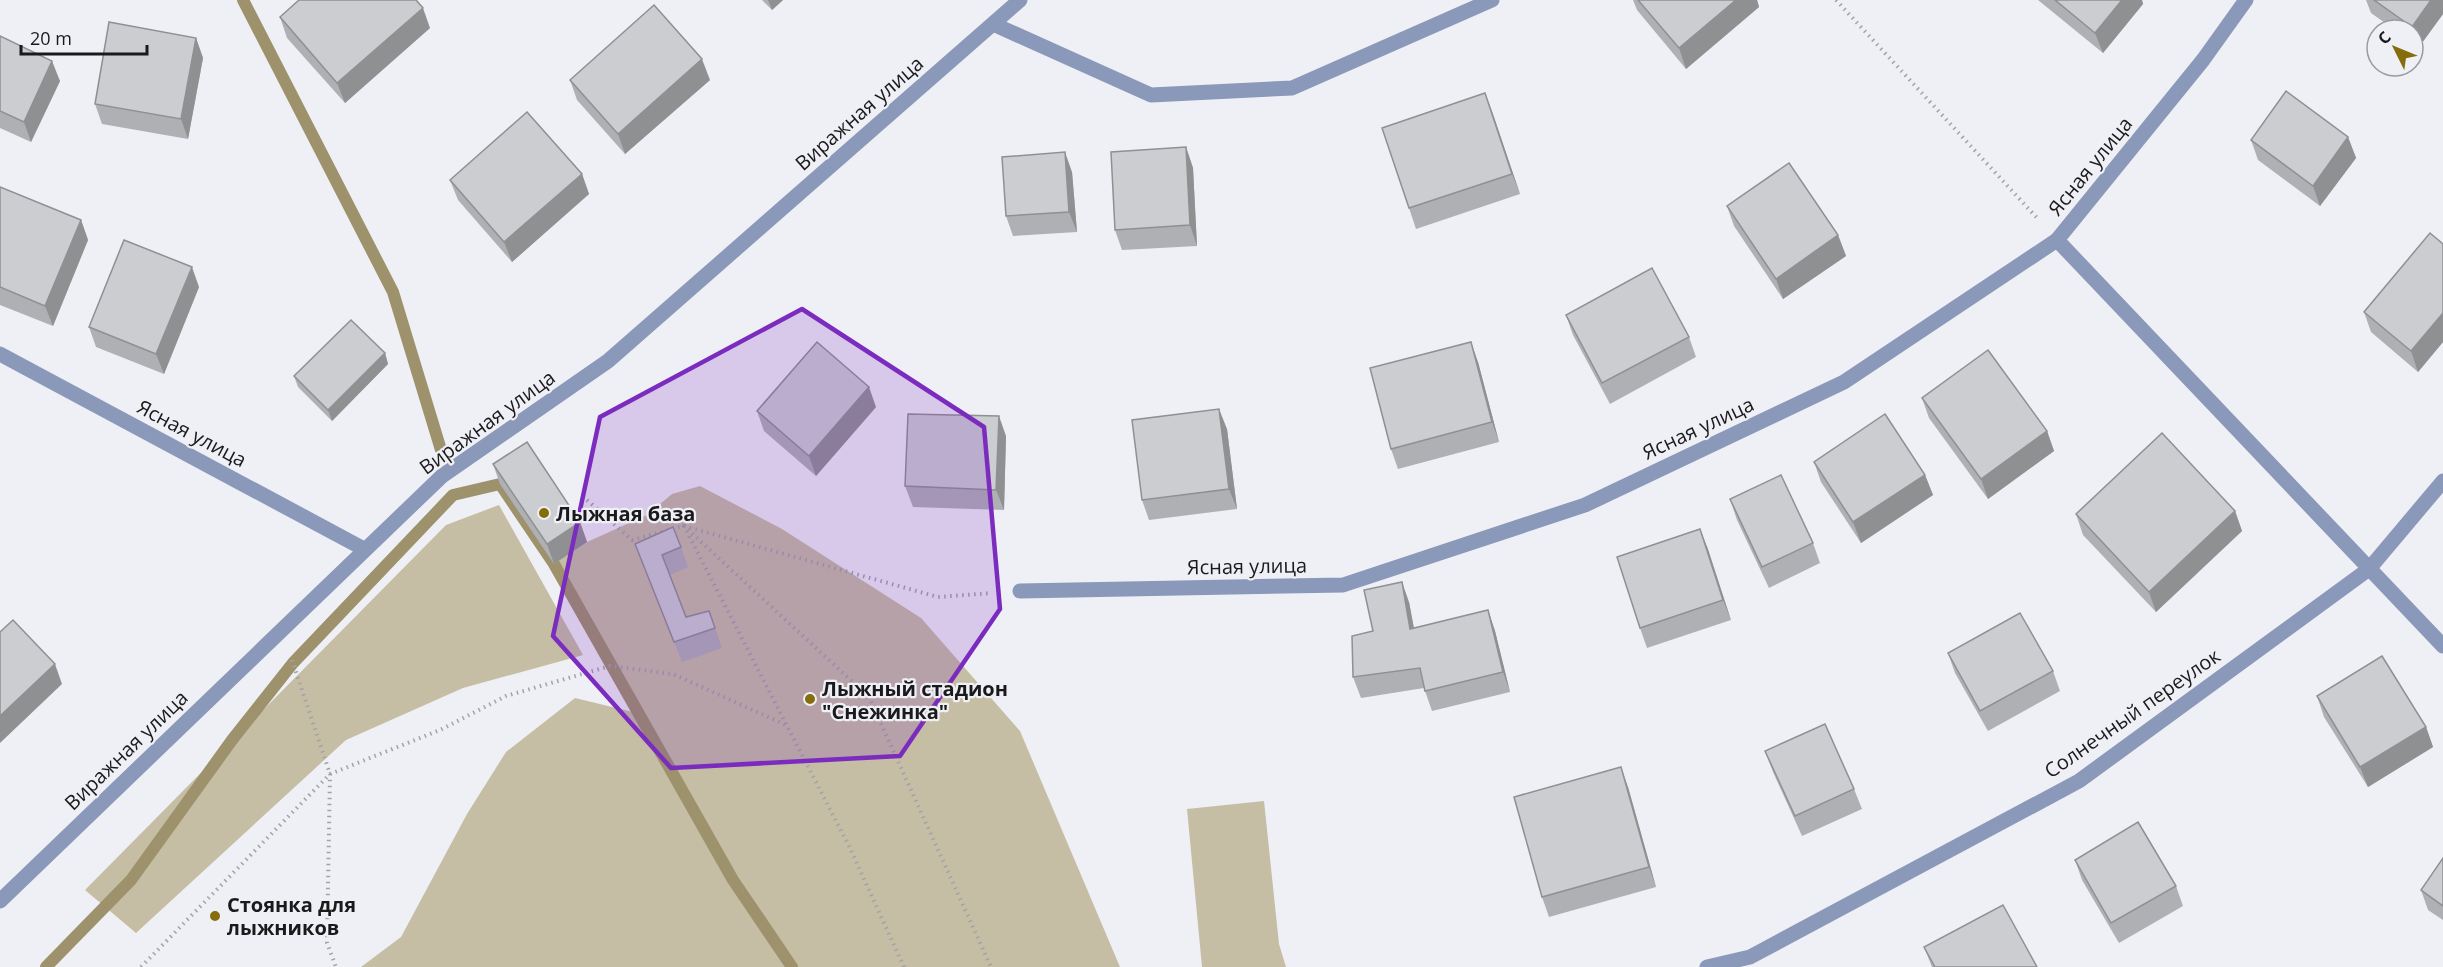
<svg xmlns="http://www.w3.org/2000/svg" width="2443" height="967" viewBox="0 0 2443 967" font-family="'Open Sans',sans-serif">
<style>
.green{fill:#c5bea4}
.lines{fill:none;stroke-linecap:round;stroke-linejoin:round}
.stream{stroke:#9d926c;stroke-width:12}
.path{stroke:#a2a3a7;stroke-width:4;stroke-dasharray:1.5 4.5;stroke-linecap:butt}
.minor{stroke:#8a98b9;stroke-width:15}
.wall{fill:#afb0b4}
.shaded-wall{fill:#8e9092}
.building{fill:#cbcdd1;stroke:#8e9092;stroke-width:1.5}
.marked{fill:#7b2cbf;fill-opacity:0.2;stroke:#7b2cbf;stroke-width:4.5;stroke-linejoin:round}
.poi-dot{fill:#856d0b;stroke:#eff0f5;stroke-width:2}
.labels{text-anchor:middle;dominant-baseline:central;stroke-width:4.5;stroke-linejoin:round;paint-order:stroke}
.street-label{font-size:20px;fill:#1a1a1c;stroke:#eff0f5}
.poi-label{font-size:20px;font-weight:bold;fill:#1a1a1c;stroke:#eff0f5;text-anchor:start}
</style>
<rect width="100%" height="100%" fill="#eff0f5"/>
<!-- green -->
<g class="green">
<path d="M700,486L782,529L921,618L1020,731L1120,967H361L401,937L467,814L506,752L575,698L637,713L554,564L587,542L647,515L672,494Z"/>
<path d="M499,505L583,655L463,688L346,740L136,933L85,890L446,525Z"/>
<path d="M1264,801L1279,944L1286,967H1202L1187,809Z"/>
</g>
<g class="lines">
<!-- stream -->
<g class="stream">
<path d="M243,0L393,292L441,450"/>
<path d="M46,967L131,880L232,740L293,663L453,495L500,484L554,564L733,880L792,967"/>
</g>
<!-- path -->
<g class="path">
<path d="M1836,0L2038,219"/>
<path d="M587,500L632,540L684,526L938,597L992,593"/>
<path d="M292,660L330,774L327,943L336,967"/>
<path d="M141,967L330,774L440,730L506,696L610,666L673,674L788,726"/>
<path d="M904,967L849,846L684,526L869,697L991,967"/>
</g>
<!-- minor -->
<g class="minor">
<path d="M993,24L1151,95L1292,88L1492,0"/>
<path d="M2057,240L2443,646"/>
<path d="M0,354L364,549"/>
<path d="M1020,591L1343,585L1585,505L1844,382L2057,240L2203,60L2246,0"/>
<path d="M0,901L442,476L608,361L1020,0"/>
<path d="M1707,967L1750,957L2079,781L2369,569L2443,481"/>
</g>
</g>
<!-- wall -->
<g class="wall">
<path d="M762,0H783L772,10Z"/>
<path d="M1633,0H1757L1759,7L1686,69L1637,10Z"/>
<path d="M2038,0H2142L2143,4L2103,53Z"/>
<path d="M2366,0H2443V14L2419,47L2413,43V30H2395L2371,13Z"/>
<path d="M280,17L430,28L345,103L287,38Z"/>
<path d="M0,36L60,81L31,142L0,128Z"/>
<path d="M196,38L203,58L188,139L102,124L95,104Z"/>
<path d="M570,80H710L625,154L577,100Z"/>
<path d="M1485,93L1520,194L1416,229L1409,208Z"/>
<path d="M2348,137L2356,158L2320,206L2258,160L2251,140Z"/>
<path d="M1186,147L1193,168L1197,246L1122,250L1115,230Z"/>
<path d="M1072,172L1077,232L1013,236L1006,216Z"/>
<path d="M582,174L589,194L512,262L458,200L450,180Z"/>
<path d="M0,187L81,220L88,240L53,326L0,305Z"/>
<path d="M1727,206L1838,235L1846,256L1783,299L1734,226Z"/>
<path d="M2443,244V342L2418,372L2371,332L2364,312Z"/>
<path d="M199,287L164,374L96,347L89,327Z"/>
<path d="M1566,315L1689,337L1696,357L1610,404L1573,335Z"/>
<path d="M385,353L388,364L332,421L298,387L294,376Z"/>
<path d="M1478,362L1499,442L1398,469L1391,449Z"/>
<path d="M1922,398L2047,431L2054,451L1988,499L1929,418Z"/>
<path d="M876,407L816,476L764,431L757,411Z"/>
<path d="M1227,429L1237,509L1149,520L1142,500Z"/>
<path d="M1006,436L1004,510L913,507L905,486Z"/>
<path d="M1814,462L1925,475L1933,495L1861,543L1821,482Z"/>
<path d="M493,464L580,522L587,542L554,564L500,484Z"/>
<path d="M1730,499L1813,543L1820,563L1769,588L1737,520Z"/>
<path d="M2235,511L2242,531L2156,612L2083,535L2076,514Z"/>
<path d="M1700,529L1731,620L1647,648L1640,628Z"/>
<path d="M635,544L681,547L688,567L670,575L686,617L709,611L722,648L682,662Z"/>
<path d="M1409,602L1414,629L1488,610L1495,631L1510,692L1432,711L1424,688L1361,698L1353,677L1373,631Z"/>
<path d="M1948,653L2053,671L2060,691L1988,731L1955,673Z"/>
<path d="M2317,696L2426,727L2433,747L2368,787L2324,717Z"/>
<path d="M1765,751L1854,789L1862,809L1802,836L1773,772Z"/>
<path d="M1628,787L1656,887L1549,917L1542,897Z"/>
<path d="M2443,858V920L2428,910L2421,890Z"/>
<path d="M2075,860L2176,886L2183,906L2119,943L2082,880Z"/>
<path d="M1924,947L2037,967H1932Z"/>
</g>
<!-- shaded-wall -->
<g class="shaded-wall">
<path d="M768,0H783L772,10Z"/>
<path d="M1736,0H1757L1759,7L1686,69L1679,48Z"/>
<path d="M2122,0H2142L2143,4L2103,53L2095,33Z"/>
<path d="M2431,0H2443V14L2419,47L2412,27Z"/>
<path d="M423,8L430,28L345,103L337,83Z"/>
<path d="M196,38L203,58L188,139L181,119Z"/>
<path d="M702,59L710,80L625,154L618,134Z"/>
<path d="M52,61L60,81L31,142L24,122Z"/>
<path d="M1485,93L1493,114L1520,194L1512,174Z"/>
<path d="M2348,137L2356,158L2320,206L2313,186Z"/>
<path d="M1186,147L1193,168L1197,246L1190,225Z"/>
<path d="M1065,152L1072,172L1077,232L1069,212Z"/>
<path d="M582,174L589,194L512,262L504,242Z"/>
<path d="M81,220L88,240L53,326L45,306Z"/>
<path d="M1838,235L1846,256L1783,299L1776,279Z"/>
<path d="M192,267L199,287L164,374L156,354Z"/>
<path d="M2443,313V342L2418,372L2411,351Z"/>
<path d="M1471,342L1478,362L1499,442L1492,422Z"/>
<path d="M385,353L388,364L332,421L328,410Z"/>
<path d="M869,387L876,407L816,476L809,456Z"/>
<path d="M1219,409L1227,429L1237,509L1229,489Z"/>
<path d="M999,416L1006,436L1004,510L996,490Z"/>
<path d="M2047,431L2054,451L1988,499L1981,479Z"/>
<path d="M1925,475L1933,495L1861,543L1853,522Z"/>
<path d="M2235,511L2242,531L2156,612L2149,592Z"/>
<path d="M580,522L587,542L554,564L547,544Z"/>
<path d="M1700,529L1708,549L1731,620L1723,600Z"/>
<path d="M1402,582L1409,602L1418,650L1410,629Z"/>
<path d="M1488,610L1495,631L1510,692L1503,672Z"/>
<path d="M55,664L62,684L0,743V716Z"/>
<path d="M2426,727L2433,747L2368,787L2360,767Z"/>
<path d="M1621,767L1628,787L1656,887L1649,867Z"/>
</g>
<!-- building -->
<g class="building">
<path d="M299,0H416L423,8L337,83L280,17Z"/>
<path d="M1638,0H1736L1679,48Z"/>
<path d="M2055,0H2122L2095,33Z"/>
<path d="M2374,0H2431L2412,27Z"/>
<path d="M654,5L702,59L618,134L570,80Z"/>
<path d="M109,22L196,38L181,119L95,104Z"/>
<path d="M0,36L52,61L24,122L0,111Z"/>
<path d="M2286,91L2348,137L2313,186L2251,140Z"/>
<path d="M1485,93L1512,174L1409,208L1382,128Z"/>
<path d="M527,112L582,174L504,242L450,180Z"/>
<path d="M1186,147L1190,225L1115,230L1111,152Z"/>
<path d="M1065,152L1069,212L1006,216L1002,157Z"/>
<path d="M1789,163L1838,235L1776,279L1727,206Z"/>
<path d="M0,187L81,220L45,306L0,287Z"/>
<path d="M2430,233L2443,244V313L2411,351L2364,312Z"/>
<path d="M124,240L192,267L156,354L89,327Z"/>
<path d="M1652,268L1689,337L1602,383L1566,315Z"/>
<path d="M351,320L385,353L328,410L294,376Z"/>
<path d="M817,342L869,387L809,456L757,411Z"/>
<path d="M1471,342L1492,422L1391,449L1370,368Z"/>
<path d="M1988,350L2047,431L1981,479L1922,398Z"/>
<path d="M1219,409L1229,489L1142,500L1132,420Z"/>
<path d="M908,414L999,416L996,490L905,486Z"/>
<path d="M1885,414L1925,475L1853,522L1814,462Z"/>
<path d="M2162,433L2235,511L2149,592L2076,514Z"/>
<path d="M527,442L580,522L547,544L493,464Z"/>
<path d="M1781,475L1813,543L1762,567L1730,499Z"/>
<path d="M673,527L681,547L662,555L686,617L709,611L715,628L674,642L635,544Z"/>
<path d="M1700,529L1723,600L1640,628L1617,557Z"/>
<path d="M1402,582L1410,629L1488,610L1503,672L1425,691L1420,668L1353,677L1352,636L1373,631L1364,590Z"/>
<path d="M2020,613L2053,671L1980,711L1948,653Z"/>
<path d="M13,620L55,664L0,716V632Z"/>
<path d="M2382,656L2426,727L2360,767L2317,696Z"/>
<path d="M1825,724L1854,789L1795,816L1765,751Z"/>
<path d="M1621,767L1649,867L1542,897L1514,797Z"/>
<path d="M2138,822L2176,886L2111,923L2075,860Z"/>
<path d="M2443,858V906L2421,890Z"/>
<path d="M2003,905L2037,967H1935L1924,947Z"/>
</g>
<!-- marked area -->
<path class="marked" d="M802,309L984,427L1000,609L900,756L671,768L553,636L600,417Z"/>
<!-- markers -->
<g class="poi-dot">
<circle cx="544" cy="513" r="6"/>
<circle cx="810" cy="699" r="6"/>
<circle cx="215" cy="916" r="6"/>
</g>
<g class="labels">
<!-- street labels -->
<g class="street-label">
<text transform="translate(859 113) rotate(-41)">Виражная улица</text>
<text transform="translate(2090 166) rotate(-51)">Ясная улица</text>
<text transform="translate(487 422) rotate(-36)">Виражная улица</text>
<text transform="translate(1698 428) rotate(-25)">Ясная улица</text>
<text transform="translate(192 433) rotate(28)">Ясная улица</text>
<text transform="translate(1247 566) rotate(-1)">Ясная улица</text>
<text transform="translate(2132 713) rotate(-35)">Солнечный переулок</text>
<text transform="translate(126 750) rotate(-44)">Виражная улица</text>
</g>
<!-- poi labels -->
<g class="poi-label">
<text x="556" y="513">Лыжная база</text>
<text x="822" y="688">Лыжный стадион<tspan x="822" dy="23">"Снежинка"</tspan></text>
<text x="227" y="904">Стоянка для<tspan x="227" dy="23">лыжников</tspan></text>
</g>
</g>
<!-- north arrow -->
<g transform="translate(2395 48) rotate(313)"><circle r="28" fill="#eff0f5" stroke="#9a9a9e" stroke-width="1.5"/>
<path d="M0-4.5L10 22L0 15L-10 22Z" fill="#856d0b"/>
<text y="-9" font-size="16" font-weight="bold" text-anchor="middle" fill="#1a1a1c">С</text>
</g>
<!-- scale -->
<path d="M21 45v9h126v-9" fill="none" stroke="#1a1a1c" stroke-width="3"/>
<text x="30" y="45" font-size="18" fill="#1a1a1c" stroke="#eff0f5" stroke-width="4.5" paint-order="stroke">20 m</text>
</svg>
